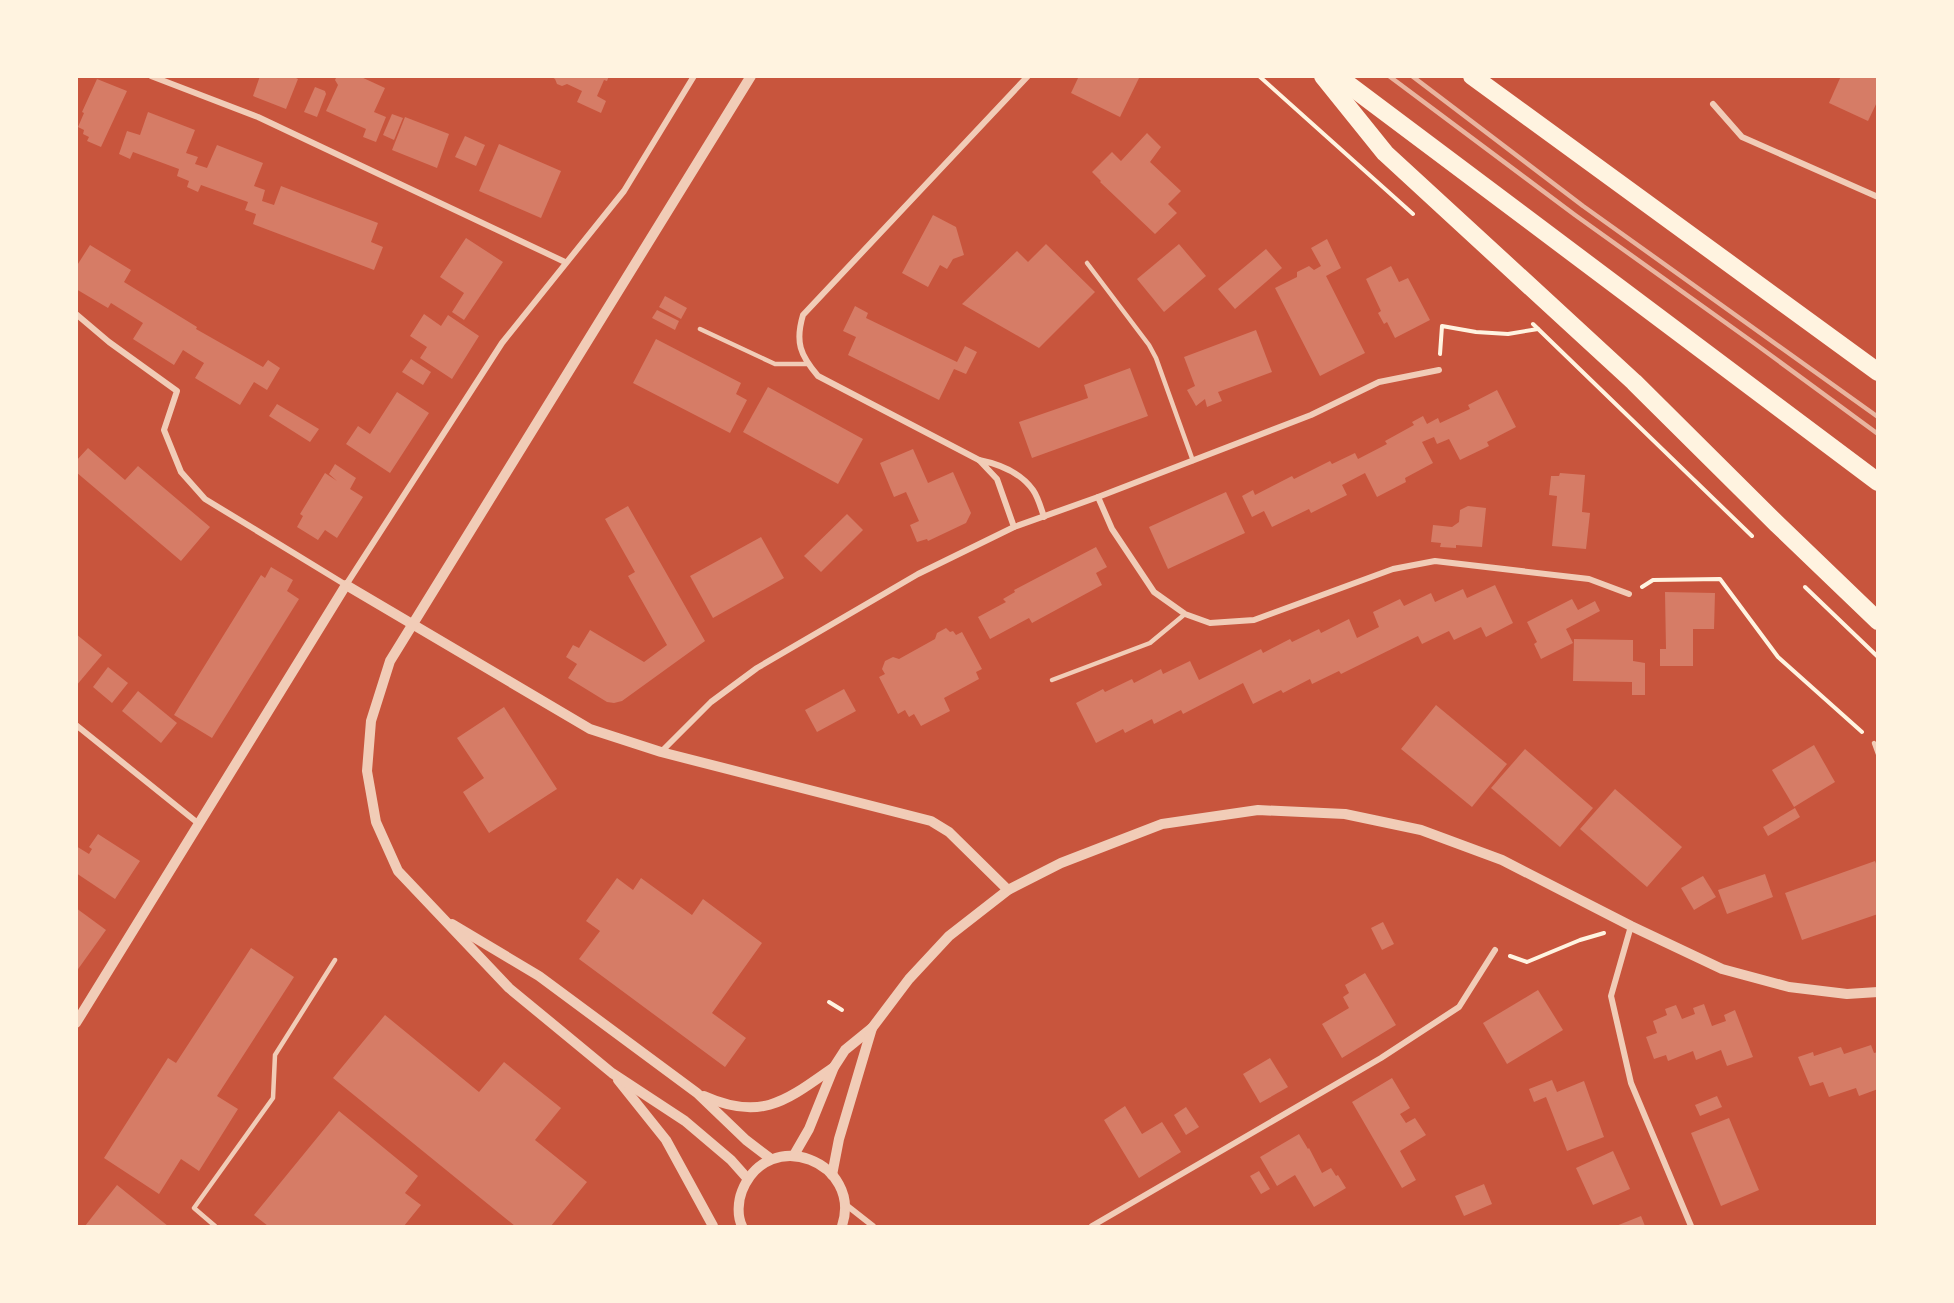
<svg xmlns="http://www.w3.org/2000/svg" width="1954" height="1303" viewBox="0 0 1954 1303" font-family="'Varela Round',sans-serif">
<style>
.building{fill:#d67c66}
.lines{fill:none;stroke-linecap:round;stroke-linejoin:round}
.path{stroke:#fff3e0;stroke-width:4}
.service{stroke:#f1ccb7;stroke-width:4.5}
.minor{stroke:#f1ccb7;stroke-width:6}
.tertiary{stroke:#f1ccb7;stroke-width:10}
.motorway{stroke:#fff3e0;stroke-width:18}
.rail{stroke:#e9b49f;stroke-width:4.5}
</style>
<rect width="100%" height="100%" fill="#c8553d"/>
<!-- building -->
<g class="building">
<path d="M260,76H292L298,79L286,109L253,96Z"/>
<path d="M337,76H359L385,88L374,112L386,117L376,142L363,137L366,129L326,111L338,85L335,80Z"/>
<path d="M550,76H609L607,81L604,80L597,96L606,101L601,113L577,102L582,91L567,84L562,86L557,84L555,79Z"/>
<path d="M1079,76H1140L1120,117L1071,93Z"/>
<path d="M1841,76H1878V100L1868,121L1829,103Z"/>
<path d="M97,79L127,91L101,147L87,141L89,137L83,134L84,130L78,127L84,113L82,112Z"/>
<path d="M315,87L325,91L326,94L317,117L304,112Z"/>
<path d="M148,112L195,130L186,153L198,157L195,164L207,168L217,145L263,163L254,186L265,190L262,201L274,205L281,186L378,223L371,242L383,247L374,270L253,224L256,214L245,210L248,202L201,185L198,192L187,187L189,181L177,176L179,169L133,152L130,159L119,154L127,131L140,135Z"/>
<path d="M392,114L403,118L394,140L383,135Z"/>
<path d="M405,117L449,134L437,168L392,150Z"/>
<path d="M1147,133L1161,147L1150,162L1181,191L1168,204L1177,213L1155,234L1100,182L1101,181L1092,172L1112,152L1121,161Z"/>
<path d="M465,136L485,145L476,166L455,157Z"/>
<path d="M499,144L561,171L541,218L479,191Z"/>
<path d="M933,215L956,227L964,255L953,259L947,269L940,265L928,287L902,273Z"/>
<path d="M466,238L503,262L464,320L452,312L464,293L440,277Z"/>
<path d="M1327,239L1341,268L1326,276L1365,353L1320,376L1275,288L1297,277V272L1309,266L1314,270L1321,266L1311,248Z"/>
<path d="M1046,244L1095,292L1039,348L962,304L1017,251L1028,262Z"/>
<path d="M1179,244L1206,276L1164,312L1137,279Z"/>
<path d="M90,245L131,270L124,282L197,327L196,329L263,367L268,360L280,368L267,390L254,382L240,405L195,378L204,363L194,357L183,350L174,365L133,339L143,323L111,303L108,308L76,289V267Z"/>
<path d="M1266,249L1282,268L1235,309L1218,289Z"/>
<path d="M1391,266L1399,282L1408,278L1430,320L1395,338L1387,322L1384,324L1378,313L1381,311L1366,279Z"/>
<path d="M665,296L687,308L681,319L659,307Z"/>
<path d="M855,306L868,313L866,318L957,362L965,346L977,352L966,374L954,369L939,400L848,355L856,337L843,331Z"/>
<path d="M657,310L679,321L675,330L652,318Z"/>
<path d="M424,314L441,326L448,315L479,336L452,379L420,358L427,347L410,336Z"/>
<path d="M1256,330L1272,372L1218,392L1222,401L1207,407L1205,399L1196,406L1187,390L1195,386L1184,357Z"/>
<path d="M656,339L741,383L736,394L747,400L730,433L633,383Z"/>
<path d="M411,359L431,372L423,385L402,372Z"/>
<path d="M1130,368L1148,416L1032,458L1019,422L1088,398L1084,385Z"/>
<path d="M768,387L863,439L838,484L743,432Z"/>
<path d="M1497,390L1516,427L1487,442L1489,446L1460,460L1449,439L1437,444L1434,437L1422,442L1433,463L1405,478L1406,482L1377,497L1365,473L1342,485L1347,495L1311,513L1309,509L1272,527L1264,511L1252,517L1242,496L1253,490L1255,495L1292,476L1294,479L1330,461L1332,464L1355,453L1358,459L1387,444L1385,441L1414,425L1412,422L1423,416L1427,424L1438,418L1440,423L1470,409L1468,405Z"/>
<path d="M397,392L429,413L390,473L346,444L358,426L370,434Z"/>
<path d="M277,404L319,429L310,442L269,416Z"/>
<path d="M88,448L125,480L138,466L210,527L181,561L76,472V461Z"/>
<path d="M913,449L928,483L953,472L971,513L966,523L928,541L927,539L917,542L910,525L919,521L906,492L894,497L880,463Z"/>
<path d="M335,464L356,478L350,489L363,497L337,538L325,530L318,540L297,527L303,516L300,514L325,473L337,481L329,474Z"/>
<path d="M1560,473L1585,475L1582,512L1590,513L1586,549L1552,546L1557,496L1549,495L1551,476H1559Z"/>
<path d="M1226,492L1245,533L1168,569L1149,527Z"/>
<path d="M628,506L705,641L622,701L614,703L607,702L568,678L577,664L566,657L573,645L579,648L590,630L644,662L667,645L628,576L635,572L605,519Z"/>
<path d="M1468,506L1486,508L1482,547L1456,545V548L1440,547L1441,543L1431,542L1433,525L1452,527L1459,522L1460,510Z"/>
<path d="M847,514L863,530L821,572L804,556Z"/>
<path d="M761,537L784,578L713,618L690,576Z"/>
<path d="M1096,547L1107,567L1096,573L1102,585L1032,623L1029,618L990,639L978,617L1006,602L1003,599L1015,592L1014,590Z"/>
<path d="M271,567L293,580L287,591L299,599L212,738L174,715L261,575L265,578Z"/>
<path d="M1495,585L1513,623L1486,637L1481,627L1454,640L1449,631L1422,644L1418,636L1341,674L1339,671L1312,684L1310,679L1283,693L1281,690L1253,704L1243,683L1183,714L1181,710L1154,724L1152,719L1125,733L1123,729L1096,743L1076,703L1103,689L1105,692L1132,679L1134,683L1161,669L1163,674L1190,661L1199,680L1261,649L1263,653L1290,639L1292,642L1319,629L1321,633L1349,619L1357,638L1379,627L1373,612L1400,599L1404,606L1431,593L1435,602L1463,589L1467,598Z"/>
<path d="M1665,592L1715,593L1714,629H1693V666H1660V649H1666Z"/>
<path d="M1572,599L1578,610L1595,601L1600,611L1566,629L1573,643L1541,659L1534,644L1537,642L1527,622Z"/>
<path d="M946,628L950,632L953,631L956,635L962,632L982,669L976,672L979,679L944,698L950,711L921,726L914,714L909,717L905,710L898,714L879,677L885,674L882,669L885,661L893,657L899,659L935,639L937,633Z"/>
<path d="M76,634L102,655L76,686Z"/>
<path d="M1574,639L1633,640V661L1645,663V695H1632V682L1573,681Z"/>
<path d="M108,667L128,683L112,703L93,687Z"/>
<path d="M844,689L856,711L817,732L805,710Z"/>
<path d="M138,691L177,723L161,743L122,711Z"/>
<path d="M1436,705L1507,764L1472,807L1401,749Z"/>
<path d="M504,707L557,789L489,833L463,792L484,778L457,738Z"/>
<path d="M1814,745L1835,782L1794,807L1772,770Z"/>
<path d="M1525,749L1593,808L1560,847L1491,788Z"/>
<path d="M1615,789L1682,847L1647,887L1580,829Z"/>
<path d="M1795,808L1800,817L1768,836L1763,827Z"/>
<path d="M98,834L140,861L115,899L76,873V846L89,854L92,849L89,847Z"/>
<path d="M1875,861L1878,869V914L1802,940L1785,893Z"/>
<path d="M1765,874L1773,897L1727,914L1718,890Z"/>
<path d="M1703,876L1716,897L1694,910L1681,888Z"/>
<path d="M617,878L633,890L641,878L692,915L703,899L762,943L712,1013L746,1038L725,1067L579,959L600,931L586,921Z"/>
<path d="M76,908L106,930L76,972Z"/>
<path d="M1383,922L1394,944L1382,950L1371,928Z"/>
<path d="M251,948L294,977L217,1096L238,1109L199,1171L181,1159L159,1194L104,1158L168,1058L176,1063Z"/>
<path d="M1365,973L1396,1025L1342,1058L1322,1024L1349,1008L1343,997L1349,993L1345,985Z"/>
<path d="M1538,990L1563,1030L1507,1064L1483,1023Z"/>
<path d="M1704,1004L1712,1026L1726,1021L1724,1015L1735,1010L1753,1057L1727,1066L1721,1050L1696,1060L1693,1051L1668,1061L1666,1055L1654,1059L1646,1037L1657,1033L1653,1021L1667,1015L1665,1009L1676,1005L1682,1019L1695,1014L1693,1008Z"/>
<path d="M385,1015L479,1092L504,1062L561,1108L535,1140L587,1182L551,1226H515L333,1078Z"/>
<path d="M1871,1045L1874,1053L1878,1052V1089L1859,1096L1856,1088L1829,1097L1823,1082L1810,1086L1798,1057L1813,1052L1814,1056L1841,1047L1844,1054Z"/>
<path d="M1270,1058L1288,1087L1260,1103L1243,1074Z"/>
<path d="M1392,1078L1410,1108L1400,1114L1406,1123L1415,1118L1426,1135L1400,1151L1416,1180L1402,1188L1352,1102Z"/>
<path d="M1552,1080L1557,1092L1584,1081L1604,1137L1567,1151L1546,1097L1534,1102L1529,1089Z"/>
<path d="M1717,1096L1722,1107L1700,1116L1695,1105Z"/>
<path d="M1125,1106L1142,1134L1162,1122L1181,1152L1139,1178L1104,1120Z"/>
<path d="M1186,1107L1199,1127L1186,1135L1174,1115Z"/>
<path d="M339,1111L418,1176L405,1193L421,1205L404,1226H268L254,1215Z"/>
<path d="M1729,1118L1759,1190L1721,1206L1691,1133Z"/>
<path d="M1299,1134L1308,1149L1309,1148L1322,1173L1331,1168L1336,1176L1338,1175L1346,1188L1314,1207L1295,1175L1277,1186L1260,1157Z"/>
<path d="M1613,1151L1630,1189L1593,1205L1576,1168Z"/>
<path d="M1259,1171L1270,1189L1261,1194L1250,1176Z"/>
<path d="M1484,1184L1492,1204L1464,1216L1455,1196Z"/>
<path d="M117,1185L168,1226H85Z"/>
<path d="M1641,1216L1645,1226H1616Z"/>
</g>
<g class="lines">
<!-- path -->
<g class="path">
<path d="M1259,76L1413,214"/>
<path d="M1533,324L1752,536"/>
<path d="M1440,354L1442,326L1476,332L1508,334L1538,329"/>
<path d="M1642,587L1653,580L1720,579L1778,657L1862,732"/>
<path d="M1805,587L1878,657"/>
<path d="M1510,956L1527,962L1580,940L1604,933"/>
<path d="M829,1002L842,1010"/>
</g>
<!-- service -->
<g class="service">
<path d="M1087,263L1149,345L1156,358L1193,461"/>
<path d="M700,329L775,364H808"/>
<path d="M1052,680L1150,643L1185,614"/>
<path d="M1874,743L1878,754"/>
<path d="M215,1226L194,1208L273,1098L275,1055L335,960"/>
</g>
<!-- minor -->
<g class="minor">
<path d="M151,76L258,117L565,262"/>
<path d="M1713,104L1742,137L1878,197"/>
<path d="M76,314L109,342L177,391L164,430L181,472L205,499L346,585L502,343L624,191L694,76"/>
<path d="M979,460L818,376C800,355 795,342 803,315L1028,76"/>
<path d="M1098,497L1112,529L1154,592L1185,614L1210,623L1254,620L1393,569L1435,561L1589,579L1629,594"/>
<path d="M1014,527L997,479L979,460C999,464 1021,473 1033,490C1038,497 1041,508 1044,517"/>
<path d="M76,725L199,824"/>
<path d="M661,752L711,702L757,668L918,574L1014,527L1098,497L1311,415L1379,382L1439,370"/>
<path d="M1631,926L1611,996L1631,1083L1691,1226"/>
<path d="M845,1204L873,1226"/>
<path d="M1092,1226L1381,1058L1459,1007L1495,950"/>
</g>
<!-- tertiary -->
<g class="tertiary">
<path d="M452,924L539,976L697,1093L746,1140L771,1159"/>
<path d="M76,1023L346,585L590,729L661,752L931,821L949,832L1008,890"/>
<path d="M618,1080L666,1140L713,1226"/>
<path d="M704,1096C762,1122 787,1100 834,1067"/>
<path d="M794,1155L809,1129L834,1067L845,1050L872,1028L909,979L949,936L1008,890L1061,863L1162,824L1258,810L1345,814L1421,830L1502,860L1631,926L1722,969L1789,987L1847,994L1878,992"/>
<path d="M832,1175L839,1139L872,1028"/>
<path d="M747,1178L731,1160L685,1121L612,1073L509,988L398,871L376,822L367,771L371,721L390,661L751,76"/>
<path d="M742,1226C737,1216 738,1201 742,1191C769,1124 863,1163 842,1226"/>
</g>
<!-- motorway -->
<g class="motorway">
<path d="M1323,76L1385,153L1634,382L1777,524L1878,621"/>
<path d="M1337,76L1878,482"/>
<path d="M1472,76L1878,372"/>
</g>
<!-- rail -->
<g class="rail">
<path d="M1389,76L1575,215L1754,343L1878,434"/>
<path d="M1412,76L1583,206L1878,417"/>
</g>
</g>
<!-- border -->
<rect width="1954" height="1303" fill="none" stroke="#fff3e0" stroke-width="156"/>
</svg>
